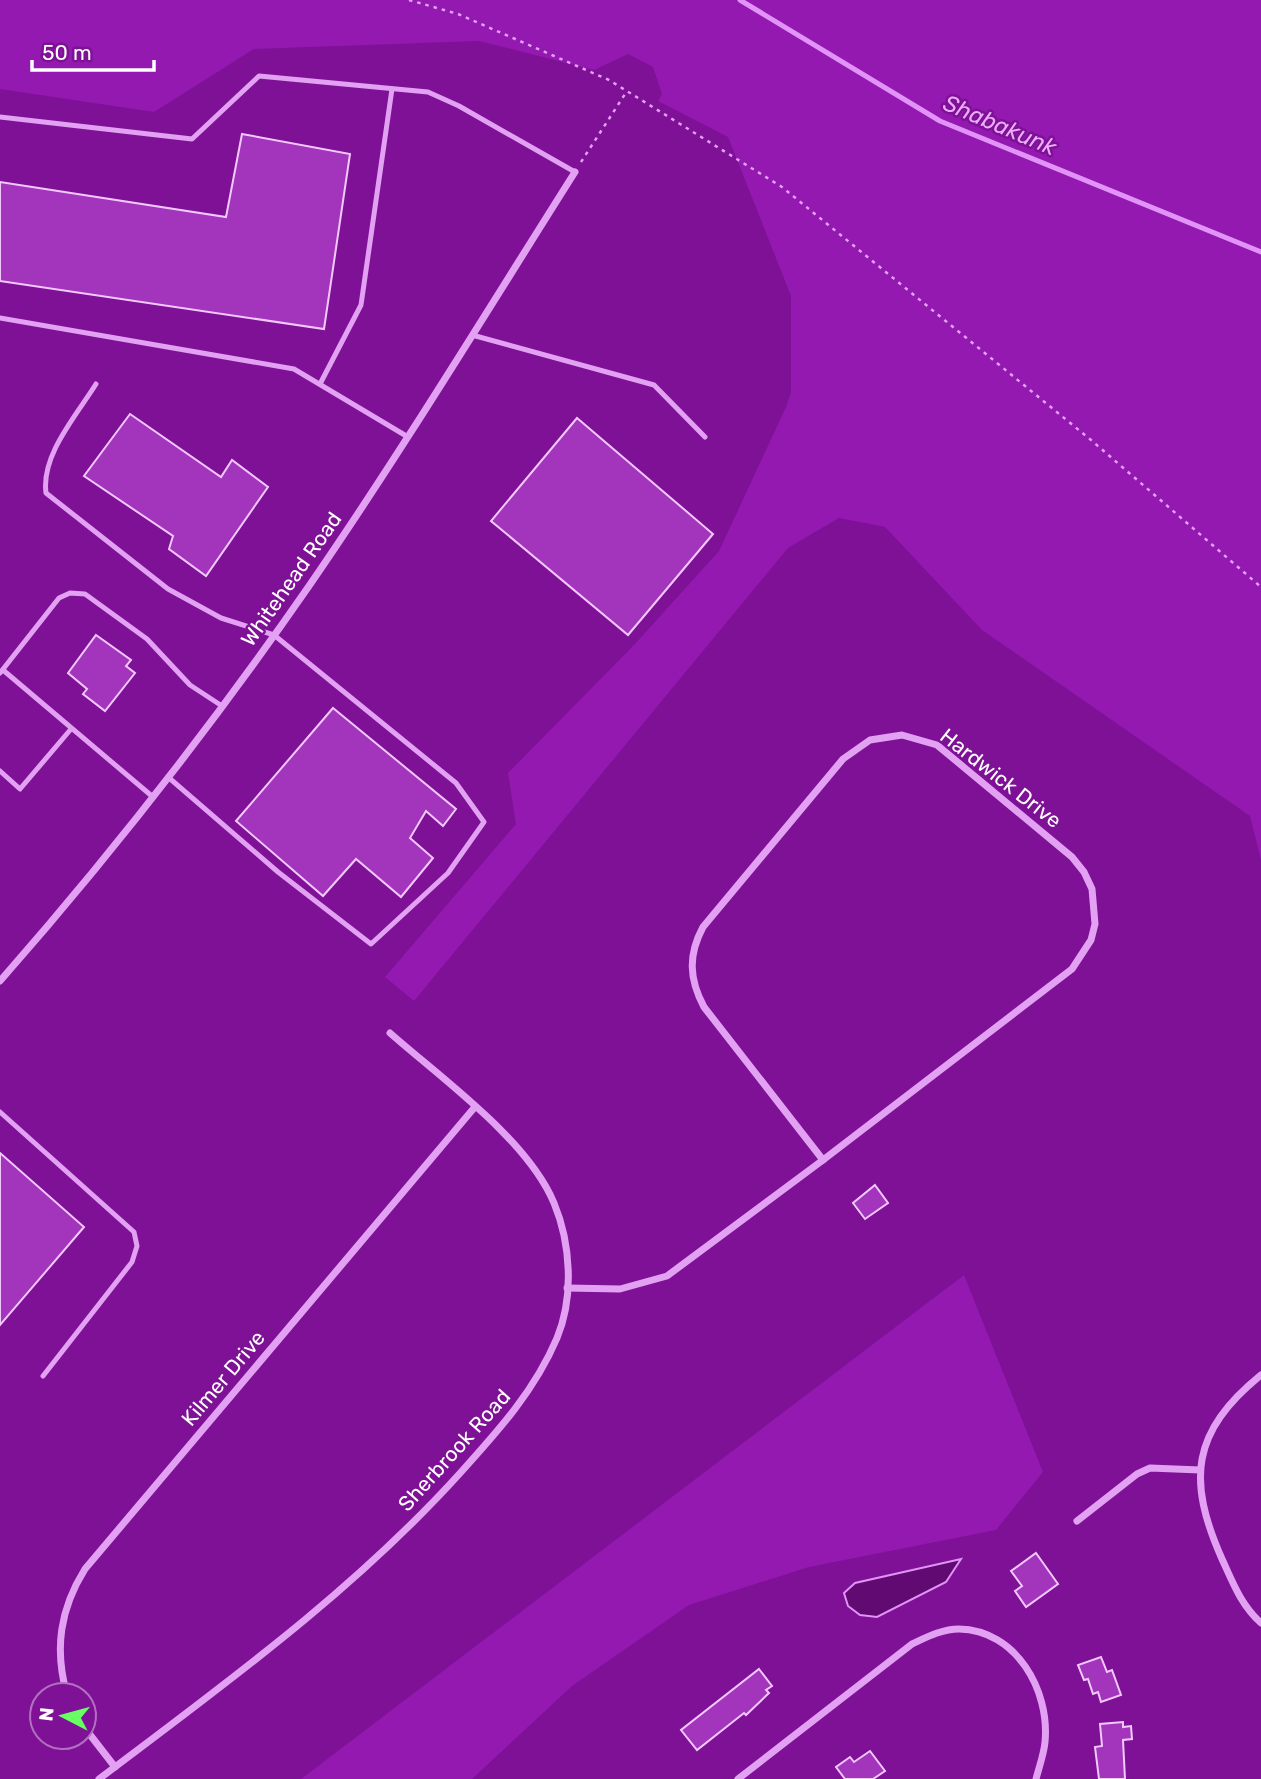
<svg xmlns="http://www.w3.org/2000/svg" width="1261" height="1779" viewBox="0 0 1261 1779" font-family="Rubik,sans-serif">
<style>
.green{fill:#9319b0}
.water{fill:#600a72;stroke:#e293f7;stroke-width:2}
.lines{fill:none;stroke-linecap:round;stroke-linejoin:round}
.stream{stroke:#e293f7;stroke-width:5}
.building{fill:#a335bc;stroke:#f3c9fd;stroke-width:2}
.path{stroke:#e3a1f3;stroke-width:2.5;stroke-dasharray:3.5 5;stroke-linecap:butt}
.lane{stroke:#e3a1f3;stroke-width:5}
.street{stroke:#e3a1f3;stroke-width:7}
.labels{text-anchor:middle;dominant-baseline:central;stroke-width:5;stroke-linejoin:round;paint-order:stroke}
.street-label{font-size:21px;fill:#fff;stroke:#7e1196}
.water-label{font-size:23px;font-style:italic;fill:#ebadfa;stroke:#7e1196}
</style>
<rect width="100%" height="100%" fill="#7e1196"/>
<!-- green -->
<g class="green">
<path d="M0,0H1261V860L1250,816L982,630L885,527L839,518L788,548L414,1001L385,977L516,824L508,773L634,645L719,551L786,407L791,392V296L728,137L658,101L662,94L653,67L628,54L594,70L479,41L254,49L154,112L0,89Z"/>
<path d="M964,1275L1043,1472L996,1530L809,1567L689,1605L572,1686L472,1779H301Z"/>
</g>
<!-- water -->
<path class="water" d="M961,1559L946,1582L877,1617L860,1615L848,1606L844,1593L855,1583Z"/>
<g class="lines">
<!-- stream -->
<path class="stream" d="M740,0L940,121L1261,252"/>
</g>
<!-- building -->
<g class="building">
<path d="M242,134L350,154L324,329L0,281V182L226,217Z"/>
<path d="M130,414L221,477L232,460L268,487L206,576L169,549L173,536L84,476Z"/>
<path d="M577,418L713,534L628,635L491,521Z"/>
<path d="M96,635L131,660L126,666L135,673L105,711L83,694L87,689L68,673Z"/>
<path d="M333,708L456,809L443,826L426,811L410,838L433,858L401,897L356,859L323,896L236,821Z"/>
<path d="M0,1153L84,1227L0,1325Z"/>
<path d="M875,1185L888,1203L865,1219L853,1203Z"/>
<path d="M1036,1553L1058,1584L1026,1607L1015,1591L1022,1586L1011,1571Z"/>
<path d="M1101,1657L1107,1672L1112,1670L1121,1695L1101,1702L1098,1692L1093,1694L1088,1679L1084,1680L1078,1665Z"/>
<path d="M759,1669L772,1686L766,1690L769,1693L746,1715L744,1713L697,1750L681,1730Z"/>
<path d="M1123,1722V1727L1131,1726L1132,1739L1123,1740L1125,1779H1099L1095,1747L1102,1746L1100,1724Z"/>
<path d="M870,1751L885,1771L873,1779H845L836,1767L850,1757L854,1762Z"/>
</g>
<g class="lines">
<!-- path -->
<g class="path">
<path d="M409,0L458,14L609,80L782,187L1091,440L1261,587"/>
<path d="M581,162L627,91"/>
</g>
<!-- lane -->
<g class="lane">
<path d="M0,117L192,139L259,76L428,92L459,106L575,172"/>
<path d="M0,318L294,369L408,437"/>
<path d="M472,335L654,385L705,437"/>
<path d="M96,384C76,416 41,455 46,493L168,589L221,618L274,635L456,783L484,822L448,873L371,944L278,872L168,777"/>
<path d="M320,384L361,305L392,89"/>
<path d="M3,670L153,797"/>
<path d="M0,673L59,598L70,593L85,594L147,639L190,685L222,706"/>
<path d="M0,771L20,789L71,729"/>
<path d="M0,1112L134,1232L137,1246L132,1262L43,1376"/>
</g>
<!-- street -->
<g class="street">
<path d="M902,735L937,745L1072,857L1084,872L1092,889L1095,924L1091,940L1072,969L823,1160L704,1007C689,979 688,955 703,927L843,759L870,740Z"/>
<path d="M0,981C110,856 214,723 309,586C402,451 487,311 575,172"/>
<path d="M567,1288L620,1289L667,1276L823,1160"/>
<path d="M1261,1375C1191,1432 1187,1480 1222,1559C1233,1583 1241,1605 1261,1623"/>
<path d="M1077,1521L1137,1474L1150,1468L1200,1470"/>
<path d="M67,1695C54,1649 60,1609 85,1569L474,1108"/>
<path d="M84,1727L115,1767"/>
<path d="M99,1779C226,1683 355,1590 462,1471C499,1430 535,1390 557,1338C574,1297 571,1244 554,1203C527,1139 442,1079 390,1033"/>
<path d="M738,1779L912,1644C927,1637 942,1629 959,1629C1016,1630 1050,1690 1045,1742C1044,1754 1039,1767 1036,1779"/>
</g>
</g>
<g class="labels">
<!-- street labels -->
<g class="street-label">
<text transform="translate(291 579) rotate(-55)">Whitehead Road</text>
<text transform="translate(1001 778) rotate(38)">Hardwick Drive</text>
<text transform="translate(223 1378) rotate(-50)">Kilmer Drive</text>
<text transform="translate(454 1450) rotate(-48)">Sherbrook Road</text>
</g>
<!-- water labels -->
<g class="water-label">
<text transform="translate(1000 125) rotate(23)">Shabakunk</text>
</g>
</g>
<!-- north arrow -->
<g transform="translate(63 1716) rotate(276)"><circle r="33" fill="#7e1196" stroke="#b270c0" stroke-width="2"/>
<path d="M0-5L12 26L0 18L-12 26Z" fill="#68ff63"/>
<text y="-10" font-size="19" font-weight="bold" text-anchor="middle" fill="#ffffff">N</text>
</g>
<!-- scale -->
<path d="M32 60v10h122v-10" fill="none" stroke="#ffffff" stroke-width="3.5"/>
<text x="42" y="60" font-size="21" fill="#ffffff" stroke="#7e1196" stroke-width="5" paint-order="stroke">50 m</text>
</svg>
